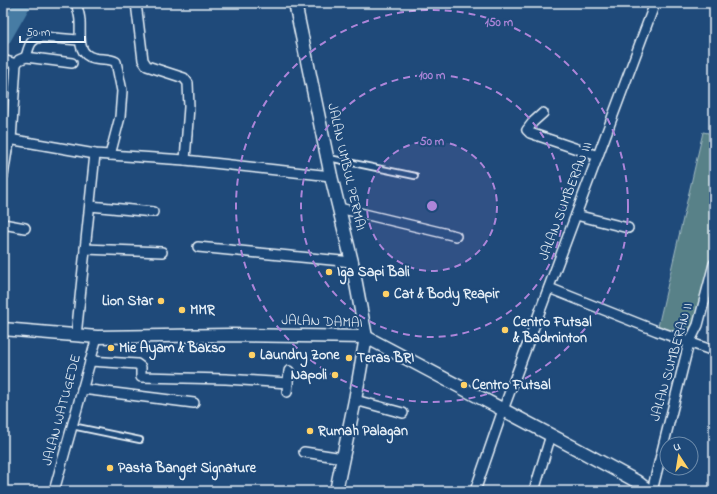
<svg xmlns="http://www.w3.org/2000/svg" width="717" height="494" viewBox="0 0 717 494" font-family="'Indie Flower',sans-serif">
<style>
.green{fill:#598188;stroke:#a0b9c0}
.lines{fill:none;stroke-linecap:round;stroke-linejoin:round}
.river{stroke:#477ca4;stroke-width:16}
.lane-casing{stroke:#e8f1f8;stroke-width:8}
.street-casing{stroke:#e8f1f8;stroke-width:12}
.secondary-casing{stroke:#e8f1f8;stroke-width:15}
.lane{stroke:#1f4a7a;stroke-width:4.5}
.street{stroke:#1f4a7a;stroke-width:9}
.secondary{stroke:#1f4a7a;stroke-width:12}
.ring{fill:none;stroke:#ac85d9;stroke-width:2;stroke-dasharray:7 5}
.poi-dot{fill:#ffd166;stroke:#1f4a7a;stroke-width:1.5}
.labels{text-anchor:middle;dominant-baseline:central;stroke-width:4;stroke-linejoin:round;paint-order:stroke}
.street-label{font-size:14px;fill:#e8f1f8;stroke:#1f4a7a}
.poi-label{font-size:14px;font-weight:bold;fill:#e8f1f8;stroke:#1f4a7a;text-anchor:start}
.centre{fill:#ac85d9;stroke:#1f4a7a;stroke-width:2}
.ring-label{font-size:12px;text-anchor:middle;font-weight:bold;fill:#ac85d9;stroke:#1f4a7a;stroke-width:4;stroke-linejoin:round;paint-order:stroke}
</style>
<rect width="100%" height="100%" fill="#1f4a7a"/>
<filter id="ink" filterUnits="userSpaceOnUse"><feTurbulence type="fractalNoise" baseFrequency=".025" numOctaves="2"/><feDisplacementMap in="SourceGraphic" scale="8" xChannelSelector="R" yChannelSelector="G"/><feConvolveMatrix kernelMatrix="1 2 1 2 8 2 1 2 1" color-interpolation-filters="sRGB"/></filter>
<g filter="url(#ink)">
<!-- green -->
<path class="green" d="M703,132L714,134V257L689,343L657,331Z"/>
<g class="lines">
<!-- river -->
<path class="river" d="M3,38L23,3"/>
<!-- lane casing -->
<g class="lane-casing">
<g id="lane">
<path d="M329,158L415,176"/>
<path d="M72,426L140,440"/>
</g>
</g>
<!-- street casing -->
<g class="street-casing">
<g id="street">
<path d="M136,3L143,60L147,66L184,78L188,83L189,107L185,160"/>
<path d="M77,6C78,11 80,16 80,22C81,35 76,54 94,58C102,60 109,58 116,62L122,91L120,117L110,155"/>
<path d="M26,57C29,47 30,38 42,37L78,40L80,39"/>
<path d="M3,60L16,64"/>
<path d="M543,113L533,122L527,130L530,133L598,156"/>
<path d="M3,138L95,154L185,160L331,176"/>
<path d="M3,176L7,150L11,140L16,64L19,60L26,57L72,63"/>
<path d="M90,206L153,212"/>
<path d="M339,208L456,236"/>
<path d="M576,215L628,228"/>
<path d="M3,224L25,228"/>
<path d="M198,247L352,262"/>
<path d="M85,249L162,252"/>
<path d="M549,288L657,331L714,351"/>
<path d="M76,336L95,154"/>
<path d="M90,361L137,364L141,367V377L226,379L288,383"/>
<path d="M82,389L194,403"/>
<path d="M287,392L289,371"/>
<path d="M355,400L403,413"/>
<path d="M304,452L343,458"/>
<path d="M54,491L97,337"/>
<path d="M475,491L503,410L655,3"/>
<path d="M534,491L551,435"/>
<path d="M652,491L689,343L698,325L714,264"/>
</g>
</g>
<!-- secondary casing -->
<g class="secondary-casing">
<g id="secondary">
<path d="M295,3L331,176L352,262L366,337L355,400L336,491"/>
<path d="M3,329L97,337L229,335L366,337L577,449L636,481L649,491"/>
</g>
</g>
<!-- lane -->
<use href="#lane" class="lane"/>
<!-- street -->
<use href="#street" class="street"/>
<!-- secondary -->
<use href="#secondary" class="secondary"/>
</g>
</g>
<!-- distance rings -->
<circle cx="432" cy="206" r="65" fill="#ac85d9" fill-opacity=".12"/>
<g class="ring">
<circle cx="432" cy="206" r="65"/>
<circle cx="432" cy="206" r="131"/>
<circle cx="432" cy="206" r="196"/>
</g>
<!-- markers -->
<g class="poi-dot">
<circle cx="329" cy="272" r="4"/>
<circle cx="386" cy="294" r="4"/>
<circle cx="161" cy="301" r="4"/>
<circle cx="182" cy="310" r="4"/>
<circle cx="505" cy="330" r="4"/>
<circle cx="111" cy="348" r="4"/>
<circle cx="252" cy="355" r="4"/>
<circle cx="349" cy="358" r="4"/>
<circle cx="335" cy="375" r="4"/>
<circle cx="464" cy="385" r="4"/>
<circle cx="310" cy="431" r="4"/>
<circle cx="110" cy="468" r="4"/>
</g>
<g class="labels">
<!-- street labels -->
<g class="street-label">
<text transform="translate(346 167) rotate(77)">JALAN UMBUL PERMAI</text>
<text transform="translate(566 201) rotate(-69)">JALAN SUMBERAN III</text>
<text transform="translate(322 322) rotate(2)">JALAN DAMAI</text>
<text transform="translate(672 362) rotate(-74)">JALAN SUMBERAN II</text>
<text transform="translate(62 410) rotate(-75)">JALAN WATUGEDE</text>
</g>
<!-- poi labels -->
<g class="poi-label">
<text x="337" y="272">Iga Sapi Bali</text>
<text x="394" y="294">Cat &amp; Body Reapir</text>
<text x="153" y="301" text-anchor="end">Lion Star</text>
<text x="190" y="310">MMR</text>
<text x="513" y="322">Centro Futsal<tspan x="513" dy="16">&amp; Badminton</tspan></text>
<text x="119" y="348">Mie Ayam &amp; Bakso</text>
<text x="260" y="355">Laundry Zone</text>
<text x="357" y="358">Teras BRI</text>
<text x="327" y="375" text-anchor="end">Napoli</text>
<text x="472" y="385">Centro Futsal</text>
<text x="318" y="431">Rumah Palagan</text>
<text x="118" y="468">Pasta Banget Signature</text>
</g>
</g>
<circle cx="432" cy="206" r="6" class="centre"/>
<g class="ring-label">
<text x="499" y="26">150 m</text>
<text x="432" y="79">100 m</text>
<text x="432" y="145">50 m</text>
</g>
<!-- margin -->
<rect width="717" height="494" fill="none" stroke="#1f4a7a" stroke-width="16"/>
<rect x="8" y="8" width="701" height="478" fill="none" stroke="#e8f1f8" stroke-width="1.5" filter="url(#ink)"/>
<!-- north arrow -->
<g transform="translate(679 456) rotate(348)"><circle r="19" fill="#1f4a7a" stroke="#6f8dac"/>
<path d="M0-3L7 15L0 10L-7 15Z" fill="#ffd166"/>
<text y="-6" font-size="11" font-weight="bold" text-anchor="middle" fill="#e8f1f8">U</text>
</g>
<!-- scale -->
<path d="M20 36v6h65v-6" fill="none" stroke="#e8f1f8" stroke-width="2"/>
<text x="26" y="36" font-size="12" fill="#e8f1f8" stroke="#1f4a7a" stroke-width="3" paint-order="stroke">50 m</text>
</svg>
